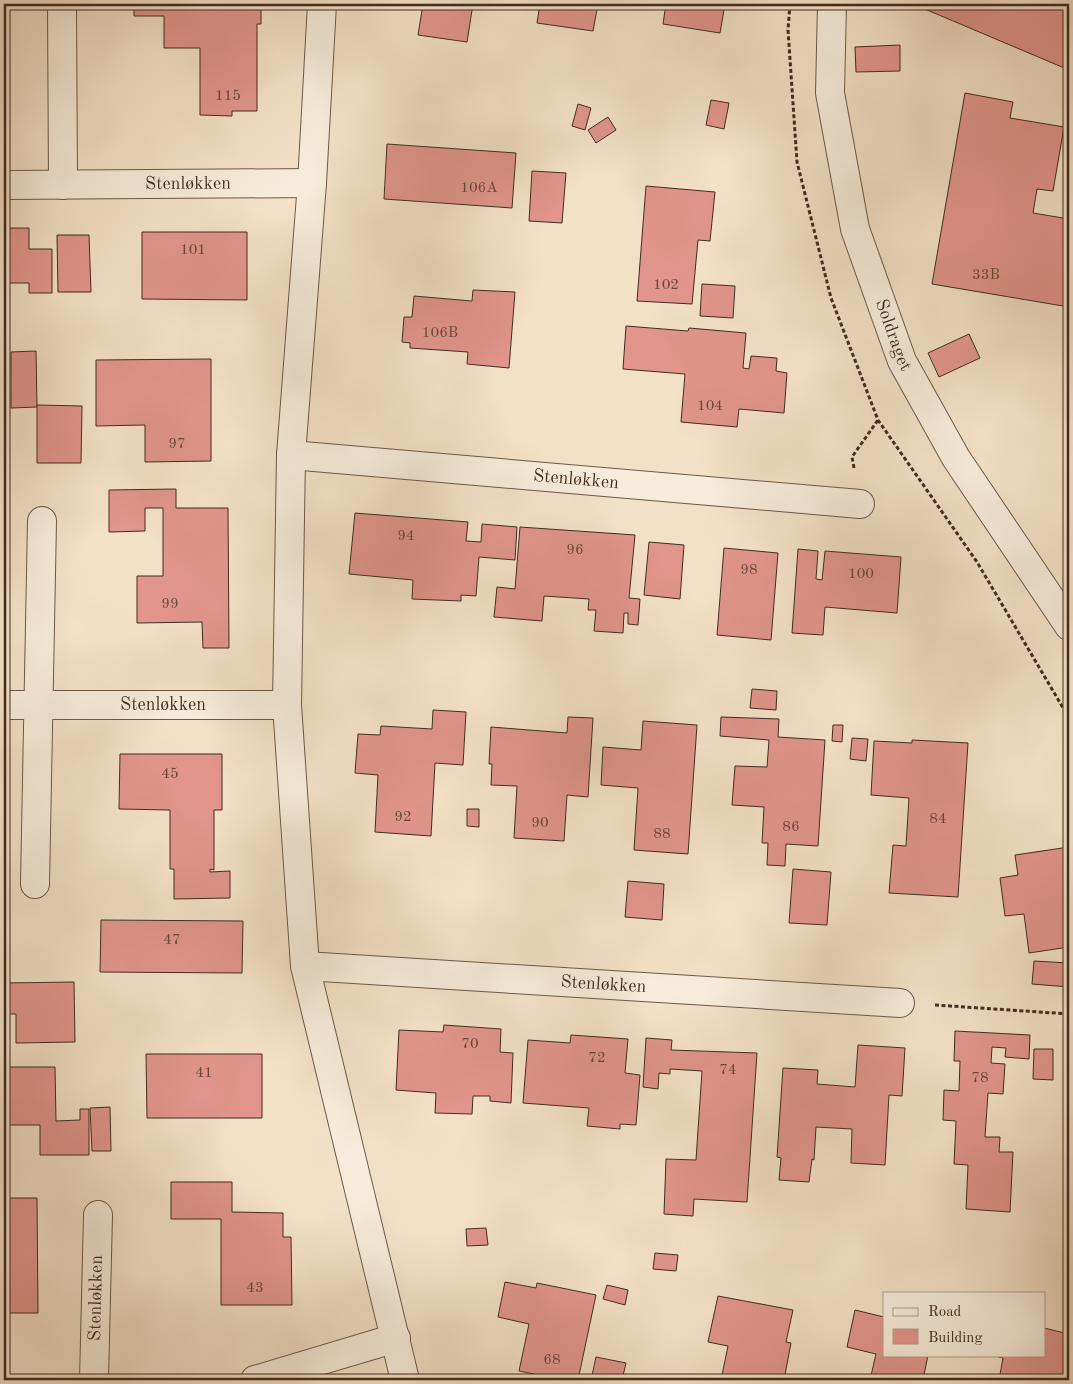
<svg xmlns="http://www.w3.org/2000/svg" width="1073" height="1384" viewBox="0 0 1073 1384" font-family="'Old Standard TT',serif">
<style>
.building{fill:#e1958c;stroke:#422b21}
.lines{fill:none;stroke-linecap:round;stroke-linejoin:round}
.street-casing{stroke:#6e584a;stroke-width:30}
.path{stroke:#422b21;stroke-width:3;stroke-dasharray:4 2.5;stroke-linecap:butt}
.street{stroke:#f7ecdb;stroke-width:28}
.labels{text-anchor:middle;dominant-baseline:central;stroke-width:4;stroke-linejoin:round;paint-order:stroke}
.number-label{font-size:15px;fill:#6a463c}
.street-label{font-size:18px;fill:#422b21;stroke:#f7ecdb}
</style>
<rect width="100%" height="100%" fill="#f3e1c7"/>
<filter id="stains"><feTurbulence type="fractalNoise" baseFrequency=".004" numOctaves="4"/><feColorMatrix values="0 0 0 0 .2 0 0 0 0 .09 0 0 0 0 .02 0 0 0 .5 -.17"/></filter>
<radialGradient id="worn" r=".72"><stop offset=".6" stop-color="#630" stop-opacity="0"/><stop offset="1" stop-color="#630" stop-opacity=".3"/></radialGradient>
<!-- building -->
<g class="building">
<path d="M134,4H261V24H257V111H232V116L200,115V48H164V16H134Z"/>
<path d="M423,4H473L467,42L418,35Z"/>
<path d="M540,4H598L593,31L537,23Z"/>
<path d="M666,4H725L720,33L663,24Z"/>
<path d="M913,4H1069V70Z"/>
<path d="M900,45V71L856,72L855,47Z"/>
<path d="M965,93L1013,102L1010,118L1064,127L1053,191L1037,189L1033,213L1069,219V307L932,284Z"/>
<path d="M711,100L729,103L724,129L706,125Z"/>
<path d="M578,104L591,108L585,130L572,126Z"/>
<path d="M608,117L616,130L596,143L588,130Z"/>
<path d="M387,144L516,153L512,208L384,199Z"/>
<path d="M532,171L566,173L562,223L529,221Z"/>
<path d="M646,186L715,192L710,241L698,240L692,304L637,301Z"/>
<path d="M4,228H29V249H52V293H29V283H4Z"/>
<path d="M142,232H247V300L142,299Z"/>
<path d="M57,235H89L91,292H58Z"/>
<path d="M702,284L735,286L733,318L700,316Z"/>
<path d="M473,290L515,292L509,368L467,364L468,352L410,348V343L402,342L404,317H412L414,296L472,301Z"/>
<path d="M626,326L688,331L689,328L746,333L743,368L749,369L751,356L777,358L776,371L787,373L784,413L739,409L737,427L681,422L685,374L623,369Z"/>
<path d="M969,334L980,358L939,377L928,353Z"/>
<path d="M36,351L37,407L11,408V352Z"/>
<rect x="4" y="358" width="1" height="57"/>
<path d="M211,359V461L145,462V425L96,426V360Z"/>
<path d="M1064,371H1069V428Z"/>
<path d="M37,405L82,406L81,463H37Z"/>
<path d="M176,489V508H228L229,648H203L202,622L137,623V576H163V508H145V531L109,532V490Z"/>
<path d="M355,513L468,522L466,541L481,542L482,524L517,527L515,560L479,557L476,596L461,595V601L412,599L413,580L349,574Z"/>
<path d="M520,527L635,535L629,598L640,599L638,625L628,624V613H624L623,633L594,631L596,610H588L589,599L544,596L542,621L494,617L497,587L515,589Z"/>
<path d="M649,542L684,545L680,599L644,595Z"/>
<path d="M724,548L778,553L771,640L717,635Z"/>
<path d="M798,549L818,551L816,579L822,580L825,551L901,557L897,613L825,607L823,635L792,633Z"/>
<path d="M752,689L777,691L776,710L750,708Z"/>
<path d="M433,710L466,712L463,765L435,763L431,836L375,832L378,775L355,773L358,734L380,735L381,726L432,729Z"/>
<path d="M568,717L593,718L588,797L567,795L564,841L514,838L517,786L491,785L492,764H489L491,727L567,733Z"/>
<path d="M721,717L779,719L778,737L825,740L818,846L786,844L785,866L767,865L768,843H762L764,807L732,805L735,766L767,767L769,740L720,736Z"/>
<path d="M643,721L697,725L688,854L634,850L638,788L601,785L603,747L641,750Z"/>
<path d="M833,725H843L842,742L832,741Z"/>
<path d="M852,738L868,739L866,761L850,759Z"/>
<path d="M912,740L968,743L958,897L889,893L893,845L906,846L909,798L871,795L874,741L912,743Z"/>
<path d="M120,754H222V810H214V870L210,869V872L230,871V898L174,899V869H170V810L119,809Z"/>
<path d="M467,809H479V827L467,826Z"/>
<path d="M1069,847V947L1029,953L1024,914L1005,916L1000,878L1018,875L1015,855Z"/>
<path d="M793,869L831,872L827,925L789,923Z"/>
<path d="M628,881L664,884L662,920L625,917Z"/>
<path d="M101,920L243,921L242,973L100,972Z"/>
<path d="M1034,961L1069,963V987L1032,984Z"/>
<path d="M74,982L75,1042L16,1043V1014H4V983Z"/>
<path d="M444,1025L501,1029L500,1052L513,1053L511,1103L490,1101V1096H473L472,1114L435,1113L436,1093L396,1090L399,1030L443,1032Z"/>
<path d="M955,1031L1030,1035L1029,1059L1005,1057L1006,1048L992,1047L991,1063L1005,1064L1003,1094L988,1093L985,1137H1000L999,1152H1013L1010,1212L966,1209L968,1165L954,1164L956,1121L943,1120L944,1090L959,1091L960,1061H954Z"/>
<path d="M571,1035L628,1039L625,1073L640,1075L636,1125L620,1124V1129L587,1126L589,1108L523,1103L528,1040L570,1043Z"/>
<path d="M646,1038L672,1040L671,1050L757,1053L747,1202L694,1199L693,1216L664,1214L666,1159L696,1160L702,1071L670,1069V1074L659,1073L658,1089L643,1087Z"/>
<path d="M858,1045L905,1048L902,1096L889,1095L885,1165L851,1163L852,1129L816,1127L814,1160L812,1159L809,1182L779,1180L781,1158L777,1157L783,1068L818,1070L817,1084L855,1087Z"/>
<path d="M1034,1049H1053V1080L1033,1079Z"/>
<path d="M146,1054H262V1118H147Z"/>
<path d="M4,1067H55L56,1121L80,1120V1109H89V1155H40V1125H4Z"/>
<path d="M110,1107L111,1151H92L90,1108Z"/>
<path d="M171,1182H232V1212L283,1213V1237H291L292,1305H221V1219H171Z"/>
<path d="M4,1198H37L38,1313H4Z"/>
<path d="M486,1228L488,1245L467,1246L466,1229Z"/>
<path d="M655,1253L678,1255L676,1271L653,1269Z"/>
<path d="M505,1282L536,1288L537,1283L596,1295L578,1380H563L519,1371L529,1324L498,1317Z"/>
<path d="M607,1285L628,1290L625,1305L603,1299Z"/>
<path d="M718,1296L793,1310L786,1342L791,1343L784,1380H721L728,1346L708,1342Z"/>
<path d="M855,1310L884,1317V1355H928L923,1380H870L876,1354L847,1347Z"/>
<path d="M1044,1328L1069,1334V1380H999L1003,1358L998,1357V1355H1044Z"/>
<path d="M596,1357L626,1363L622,1380H591Z"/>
</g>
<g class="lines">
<!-- street casing -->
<g class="street-casing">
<g id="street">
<path d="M62,4L63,185"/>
<path d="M322,4L312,183L291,455L287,705L305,966L405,1380"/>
<path id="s1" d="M832,4L830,93L855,229L902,361L956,458L1069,626"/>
<path id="s2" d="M4,185L312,183"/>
<path id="s3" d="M291,455L860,504"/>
<path id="s4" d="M4,705H287"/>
<path d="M35,884L42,521"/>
<path id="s5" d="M305,966L900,1003"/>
<path id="s6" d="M94,1380L98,1215"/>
<path d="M255,1380L396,1338"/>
</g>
</g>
<!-- path -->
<g class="path">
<path d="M790,4L788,30L797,162L831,298L878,420L977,562L1069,718"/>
<path d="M854,468L852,457L878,420"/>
<path d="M935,1005L1069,1014"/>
</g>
<!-- street -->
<use href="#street" class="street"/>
</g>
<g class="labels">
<!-- number labels -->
<g class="number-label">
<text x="228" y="96">115</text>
<text x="479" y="188">106A</text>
<text x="193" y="250">101</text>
<text x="986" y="275">33B</text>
<text x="666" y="285">102</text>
<text x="440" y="333">106B</text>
<text x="710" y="406">104</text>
<text x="177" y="444">97</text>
<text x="406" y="536">94</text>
<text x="575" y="550">96</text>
<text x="749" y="570">98</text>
<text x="861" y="574">100</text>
<text x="170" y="604">99</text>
<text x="170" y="774">45</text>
<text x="403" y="817">92</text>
<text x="938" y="819">84</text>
<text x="540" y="823">90</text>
<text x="791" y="827">86</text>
<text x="662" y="834">88</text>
<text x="172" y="940">47</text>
<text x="470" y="1044">70</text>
<text x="597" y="1058">72</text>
<text x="728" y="1070">74</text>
<text x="204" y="1073">41</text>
<text x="980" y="1078">78</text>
<text x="255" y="1288">43</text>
<text x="552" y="1360">68</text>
</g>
<!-- street labels -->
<g class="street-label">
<text stroke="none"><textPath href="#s2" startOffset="184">Stenløkken</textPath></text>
<text stroke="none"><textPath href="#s1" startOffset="340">Soldraget</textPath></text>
<text stroke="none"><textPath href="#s3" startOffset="286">Stenløkken</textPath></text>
<text stroke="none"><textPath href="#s4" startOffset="159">Stenløkken</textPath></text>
<text stroke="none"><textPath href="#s5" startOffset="299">Stenløkken</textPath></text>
<text stroke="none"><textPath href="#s6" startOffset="82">Stenløkken</textPath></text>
</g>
</g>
<!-- margin -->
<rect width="1073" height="1384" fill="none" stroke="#f3e1c7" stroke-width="20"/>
<rect x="5" y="5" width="1063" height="1374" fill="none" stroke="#422b21" stroke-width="2.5"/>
<rect x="10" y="10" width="1053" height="1364" fill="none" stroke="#422b21"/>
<!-- legend -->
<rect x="883" y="1292" width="162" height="65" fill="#f7ecdb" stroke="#af9f91"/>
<rect x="893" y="1308" width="25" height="8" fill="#f7ecdb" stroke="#af9f91"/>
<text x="928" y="1316" font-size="15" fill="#422b21">Road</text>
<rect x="893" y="1329" width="25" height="15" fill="#e1958c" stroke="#af9f91"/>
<text x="928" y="1342" font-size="15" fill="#422b21">Building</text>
<rect width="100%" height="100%" filter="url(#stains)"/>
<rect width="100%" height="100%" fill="url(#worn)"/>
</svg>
